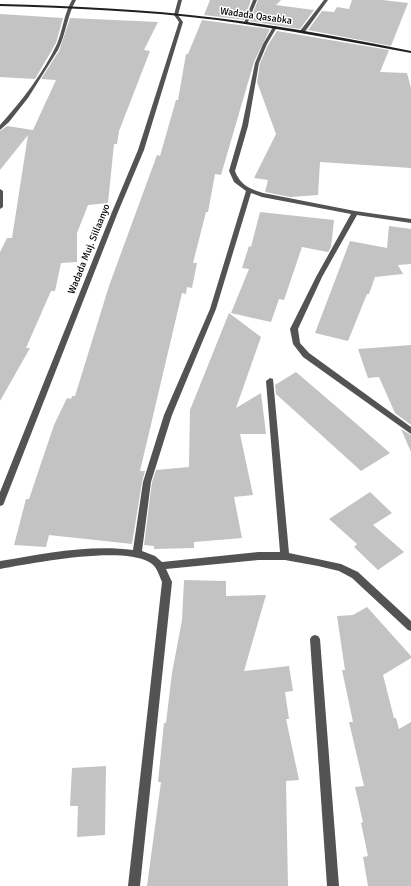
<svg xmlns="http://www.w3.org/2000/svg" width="411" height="886" viewBox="0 0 411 886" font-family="Signika,sans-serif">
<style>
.building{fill:#c3c3c3}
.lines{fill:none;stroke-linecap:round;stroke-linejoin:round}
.street{fill:#535353;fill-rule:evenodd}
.secondary{fill:#202020;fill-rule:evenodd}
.labels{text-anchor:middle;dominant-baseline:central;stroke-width:3;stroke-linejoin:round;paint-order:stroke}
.far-street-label{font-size:10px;fill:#000;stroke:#fff}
</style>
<rect width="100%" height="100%" fill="#fff"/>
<!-- building -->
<g class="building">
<path d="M210,0H251L244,20L204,15Z"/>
<path d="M258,0H281L276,5L314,10L300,29L250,21Z"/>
<path d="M352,0H383L408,3L391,46L308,30L322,11L334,12L337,7L349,9Z"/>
<path d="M0,14L63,18L56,43L35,79L0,77Z"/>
<path d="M70,18L158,22L144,50L150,51L119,131L117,144H114L108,203L88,205L77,233V262L61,263L55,291H51L26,348H30L0,401V252L7,238H12L28,135L0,170V131L7,126L33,130L56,80L41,79L59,51Z"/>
<path d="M202,20L270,29L254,62L221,175L215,174L208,212H206L193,263H197L192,288L187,287L186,294L182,293L140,471H145L142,482L132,544L49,535L46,547L14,545L26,499H29L54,425L67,398L71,399L72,396H75L109,286L157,155L160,156L176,100H178L186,54H188Z"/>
<path d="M277,31L389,50L380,72L407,73L411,88V168L320,162L318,195L290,197L265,192L268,180L254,178L276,134L257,82L260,63L268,45Z"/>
<path d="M260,212L334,220L331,247L328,252L302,247L284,300L279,299L271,322L231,313L249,269L242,268L249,246L251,247Z"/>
<path d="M389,226L411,229V264L398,265L403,274L375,277L369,294H367L348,341L315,333L350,241L387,248Z"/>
<path d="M229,313L261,337L236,408L261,393L266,434H240L253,495L234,497L242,538L194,542V548L154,549V546L144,545L152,482L156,470L189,467L190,410Z"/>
<path d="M411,345V425L395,413L379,377L368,378L358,349Z"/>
<path d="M296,372L352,420L390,453L361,471L276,394L275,385Z"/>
<path d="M401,429L411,435V452Z"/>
<path d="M370,492L392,513L373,525L404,552L378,570L354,547L357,544L329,519Z"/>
<path d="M184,580L226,581V596L266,595L244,671L289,666L293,691L285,692L289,719H286L299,780L286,781L288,886H147L161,782H158L164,723H166L172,673L182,620Z"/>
<path d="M367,607L411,656V658L383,675L394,718H396L399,729L411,722V886H368L363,857L368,856L361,823L363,822L355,787L364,786L349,722H353L342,670H345L337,616L353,615Z"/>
<path d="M106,766L105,835L77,837L78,806H70L72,768Z"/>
</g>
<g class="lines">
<!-- street -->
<g class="street">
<path d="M72,0H76C67,16 66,34 58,50L28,98L9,122L0,130V125C21,102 44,72 57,44C63,29 64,14 72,0Z"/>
<path d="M178,0H182L178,15L183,22L144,150L118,212L4,503L3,505L0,506V492L112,212L138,150L179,22L174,15Z"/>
<path d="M253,0H257L248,22L244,23Z"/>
<path d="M324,0H328L304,33H300V31Z"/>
<path d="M275,26L277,27L267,44L259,63L248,126L235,171C240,185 250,189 263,193L355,211L411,219V223L357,215L322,277L298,329L300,343L309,353L411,427V434L303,357L293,344L290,329L316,277L351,214L262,197L251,193L216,309L172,415L151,482L142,551L155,556L162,562L258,552H280L266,381L270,378L273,379L289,553L341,564L358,572L411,621V631L408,630L352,578L339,571L318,566L285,560H258L166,569L172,582L140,886H128L162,582C159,575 157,566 149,562C120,546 34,563 0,569V561C43,554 89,544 133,550L143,482L164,415L210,309L246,191L234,182L229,171L242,126L255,63L263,44L273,27Z"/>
<path d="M0,189L3,191V207L0,209Z"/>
<path d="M315,635L318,636L320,639L339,886H327L310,639L312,636Z"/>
</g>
<!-- secondary -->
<path class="secondary" d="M0,4C73,6 145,9 217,18C282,26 347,38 411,51V53C347,41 282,29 217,20C145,11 73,8 0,6Z"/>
</g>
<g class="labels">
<!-- far-street labels -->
<g class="far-street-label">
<text transform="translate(256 16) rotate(8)">Wadada Qasabka</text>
<text transform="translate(89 249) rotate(-68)">Wadada Muj. Siilaanyo</text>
</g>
</g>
</svg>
